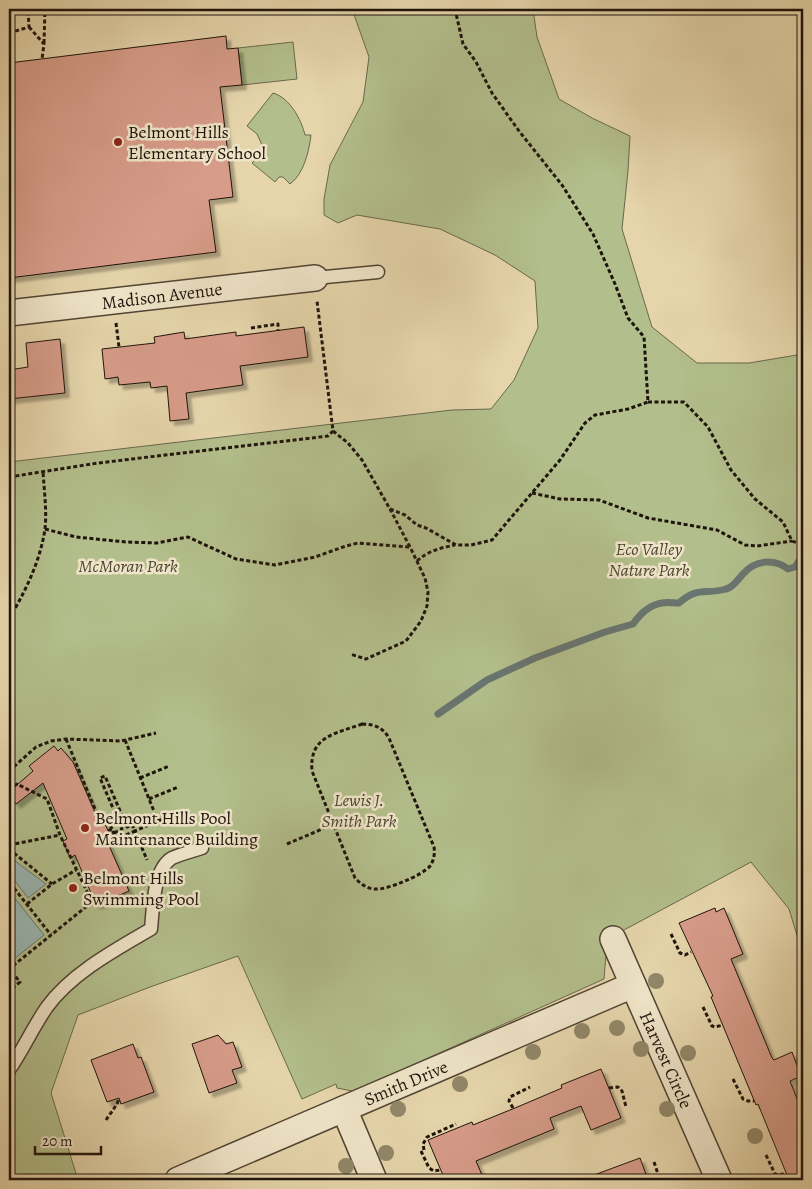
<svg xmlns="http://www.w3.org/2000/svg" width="812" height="1189" viewBox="0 0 812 1189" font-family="Alegreya,serif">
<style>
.green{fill:#b2be8b;stroke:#68694c}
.water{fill:#9ab6b3;stroke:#697570}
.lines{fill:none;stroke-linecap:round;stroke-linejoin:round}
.stream{stroke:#697570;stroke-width:7}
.building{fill:#d79c89;stroke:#1f140c;filter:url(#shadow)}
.lane-casing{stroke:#514434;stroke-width:15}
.street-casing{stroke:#514434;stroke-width:28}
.path{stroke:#1f140c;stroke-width:3;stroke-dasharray:4 2.5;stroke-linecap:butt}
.lane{stroke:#efe4c8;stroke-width:12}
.street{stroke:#efe4c8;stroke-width:25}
.tree{fill:#918768}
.poi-dot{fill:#8f2418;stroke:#efe4c8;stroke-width:2}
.labels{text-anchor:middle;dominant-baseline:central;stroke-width:5;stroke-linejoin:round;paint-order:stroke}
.poi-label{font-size:18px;fill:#1f140c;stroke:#efe4c8;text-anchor:start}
.street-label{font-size:18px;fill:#1f140c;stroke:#efe4c8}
.park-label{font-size:18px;font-style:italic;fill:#4b4732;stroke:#efe4c8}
</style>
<defs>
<filter id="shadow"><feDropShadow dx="4.5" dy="4.5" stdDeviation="1" flood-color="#0004"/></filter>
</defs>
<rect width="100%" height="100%" fill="#e6d5ab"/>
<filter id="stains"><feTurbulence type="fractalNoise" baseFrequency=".004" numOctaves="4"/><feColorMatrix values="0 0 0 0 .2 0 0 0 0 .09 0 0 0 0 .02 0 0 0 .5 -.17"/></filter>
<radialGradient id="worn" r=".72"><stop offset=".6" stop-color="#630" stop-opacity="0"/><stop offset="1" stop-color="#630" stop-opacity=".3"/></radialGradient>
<!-- green -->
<g class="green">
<path d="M352,9H533L537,37L559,99L592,118L630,136L628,171L622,229L652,327L697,363H749L803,354V955L789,909L751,862L609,938L606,954L604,979L384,1078L357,1092L337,1088L336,1084L302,1099L238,956L150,987L78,1015L51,1093L78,1180H9V462L452,410L491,409L514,380L538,328L535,281L495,255L440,229L357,215L338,223L324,215V199L330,165L363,102L369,57Z"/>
<path d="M293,42L297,79L242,85L238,48Z"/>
<path d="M273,93C290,98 301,119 305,135H311C309,151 304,174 290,184L283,177H279L275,182L252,163L258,157L262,145L257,134L247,126Z"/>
</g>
<!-- water -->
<g class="water">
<path d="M15,861L46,884L28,898L12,877L9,880V866Z"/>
<path d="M9,891L44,935L9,963Z"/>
</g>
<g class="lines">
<!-- stream -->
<path class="stream" d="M438,714L487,680L535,658L605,632L633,624C640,614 649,605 662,603C668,602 673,603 679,603C698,586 705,595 726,589C734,587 738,579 743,574C755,560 774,558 788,569L795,567L803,555"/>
</g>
<!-- building -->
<g class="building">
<path d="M226,36L227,49L238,48L242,85L220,87L233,197L209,200L216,252L9,278V63Z"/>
<path d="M304,327L308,357L240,366L243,385L186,393L189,419L170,421L167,386L151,388L150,382L119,385L118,377L105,379L102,349L155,343L154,337L184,332L185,339L236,332V336Z"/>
<path d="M60,339L65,393L9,399V370L28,367L26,343Z"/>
<path d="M54,746L58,751L61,748L73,762L100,824L104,822L112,839L107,841L129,891L96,905L75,855L70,858L63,841L67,839L43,783L16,804L9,795V792L33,771L29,766Z"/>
<path d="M715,908L716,912L724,908L743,954L731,959L772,1058L774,1060L792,1052L801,1076L790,1081L803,1114V1180H789L758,1104L756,1105L711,997L713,996L679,923Z"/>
<path d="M218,1035L226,1044L233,1042L242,1067L232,1070L237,1083L209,1093L192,1044Z"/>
<path d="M133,1044L138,1058L141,1057L154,1092L121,1104L119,1098L107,1102L91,1060Z"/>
<path d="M601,1069L621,1118L591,1130L581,1106L550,1118L554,1129L476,1161L482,1175L470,1180H445L428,1140L472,1122L473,1125L515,1108L562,1088L561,1085Z"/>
<path d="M640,1158L648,1180H586V1178Z"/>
</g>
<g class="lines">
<!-- lane casing -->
<g class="lane-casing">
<g id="lane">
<path d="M315,278L378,272"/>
<path d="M9,1070C23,1050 33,1027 47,1007C72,973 115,950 151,929C153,910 153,869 172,858C181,854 193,851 202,848"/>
</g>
</g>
<!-- street casing -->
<g class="street-casing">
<g id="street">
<path d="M9,313L315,278"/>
<path d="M613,939L719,1180"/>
<path d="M344,1109L374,1180"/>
<path d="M178,1180L633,985"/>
</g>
</g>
<!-- path -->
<g class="path">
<path d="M29,27L44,44L42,59"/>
<path d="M9,33L29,27L28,9"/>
<path d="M44,43L45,9"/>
<path d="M116,323L119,347"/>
<path d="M251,328L278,324V331"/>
<path d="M648,402H684L708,427L731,470L755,499L783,522L792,541L803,545"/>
<path d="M333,431L348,443L362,460L390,509L410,547L425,578L428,592L427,606L421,621L406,641L366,659L350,654"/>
<path d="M9,477L98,463L328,436L333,431L317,301"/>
<path d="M532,493L560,499L599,500L648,518L717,530L745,545L757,546L792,541"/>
<path d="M390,509L405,515L417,525L426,528L456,545H471L492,540L560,460L585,423L595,415L628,409L648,402L644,337L628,318L615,284L593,234L562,185L519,131L492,93L476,62L463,44L455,9"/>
<path d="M45,529L76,537L126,542L157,543L188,537L236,559L275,565L315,557L346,546L358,543L410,547"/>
<path d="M417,561C428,551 440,548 455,545"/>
<path d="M9,619C25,592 40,562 45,529C47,510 44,490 43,471"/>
<path d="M362,724C375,724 383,728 389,738L434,847C435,854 434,860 430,866C423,875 387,890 376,889C367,889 361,884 355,878L312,771C309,736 335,734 362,724Z"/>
<path d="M66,739L100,821L107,819L112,829"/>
<path d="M125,740L158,821L135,831L147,860"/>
<path d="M9,771L36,747L51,741L66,739L121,741L156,733"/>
<path d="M140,778L169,766"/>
<path d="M9,790L17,784L47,799L60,835L92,902L9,969L20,982L9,991"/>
<path d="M149,799L178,787"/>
<path d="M158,821L187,810"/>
<path d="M108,831L112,829L116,839L135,831L132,825L127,827L105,776L100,778L122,829L114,833"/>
<path d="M287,844L334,824"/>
<path d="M9,845L60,835"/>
<path d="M9,849L52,884"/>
<path d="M9,859L15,854"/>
<path d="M10,883L51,935"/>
<path d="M27,904L52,884L76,870"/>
<path d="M671,934L680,953L685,955L691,952"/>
<path d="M703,1007L712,1026L715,1027L723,1025"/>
<path d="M733,1079L743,1099L748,1101H754"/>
<path d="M609,1088L618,1087L622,1091L626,1107"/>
<path d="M513,1108L509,1101L510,1097L530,1087"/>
<path d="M106,1120L117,1104L119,1098"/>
<path d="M424,1150L423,1144L427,1137L456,1124"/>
<path d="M421,1151L429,1168L434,1171L440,1170"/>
<path d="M766,1155L775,1174L780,1175L786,1173"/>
<path d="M654,1162L660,1180"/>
</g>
<!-- lane -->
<use href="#lane" class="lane"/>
<!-- street -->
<use href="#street" class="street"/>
</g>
<!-- trees -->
<g class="tree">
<circle cx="656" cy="981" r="8"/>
<circle cx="617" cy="1028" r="8"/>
<circle cx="582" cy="1031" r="8"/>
<circle cx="641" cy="1049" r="8"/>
<circle cx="533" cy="1052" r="8"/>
<circle cx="688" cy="1053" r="8"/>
<circle cx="460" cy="1084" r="8"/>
<circle cx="398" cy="1109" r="8"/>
<circle cx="667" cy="1109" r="8"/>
<circle cx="755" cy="1136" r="8"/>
<circle cx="386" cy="1153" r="8"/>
<circle cx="346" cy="1166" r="8"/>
</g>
<!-- markers -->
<g class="poi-dot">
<circle cx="118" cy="142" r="5"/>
<circle cx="85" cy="828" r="5"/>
<circle cx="73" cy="888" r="5"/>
</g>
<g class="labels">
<!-- poi labels -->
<g class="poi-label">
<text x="128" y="132">Belmont Hills<tspan x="128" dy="21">Elementary School</tspan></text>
<text x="95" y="818">Belmont Hills Pool<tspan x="95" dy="21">Maintenance Building</tspan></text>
<text x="83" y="878">Belmont Hills<tspan x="83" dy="21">Swimming Pool</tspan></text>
</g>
<!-- street labels -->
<g class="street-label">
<text transform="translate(162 296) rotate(-7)">Madison Avenue</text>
<text transform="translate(666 1060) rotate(66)">Harvest Circle</text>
<text transform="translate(406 1083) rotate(-23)">Smith Drive</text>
</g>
<!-- park labels -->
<g class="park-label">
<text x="649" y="549">Eco Valley<tspan x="649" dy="21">Nature Park</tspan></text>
<text x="128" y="566">McMoran Park</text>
<text x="359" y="800">Lewis J.<tspan x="359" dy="21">Smith Park</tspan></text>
</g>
</g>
<!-- margin -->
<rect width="812" height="1189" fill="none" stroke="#e6d5ab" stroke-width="30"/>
<rect x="10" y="10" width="792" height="1169" fill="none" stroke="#1f140c" stroke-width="2.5"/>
<rect x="15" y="15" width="782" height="1159" fill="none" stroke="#1f140c"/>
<!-- scale -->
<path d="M35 1146v8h66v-8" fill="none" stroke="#1f140c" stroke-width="2.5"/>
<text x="42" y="1146" font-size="15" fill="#1f140c" stroke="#efe4c8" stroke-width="4" paint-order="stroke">20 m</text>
<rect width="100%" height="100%" filter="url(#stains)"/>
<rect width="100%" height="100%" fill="url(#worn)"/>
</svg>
